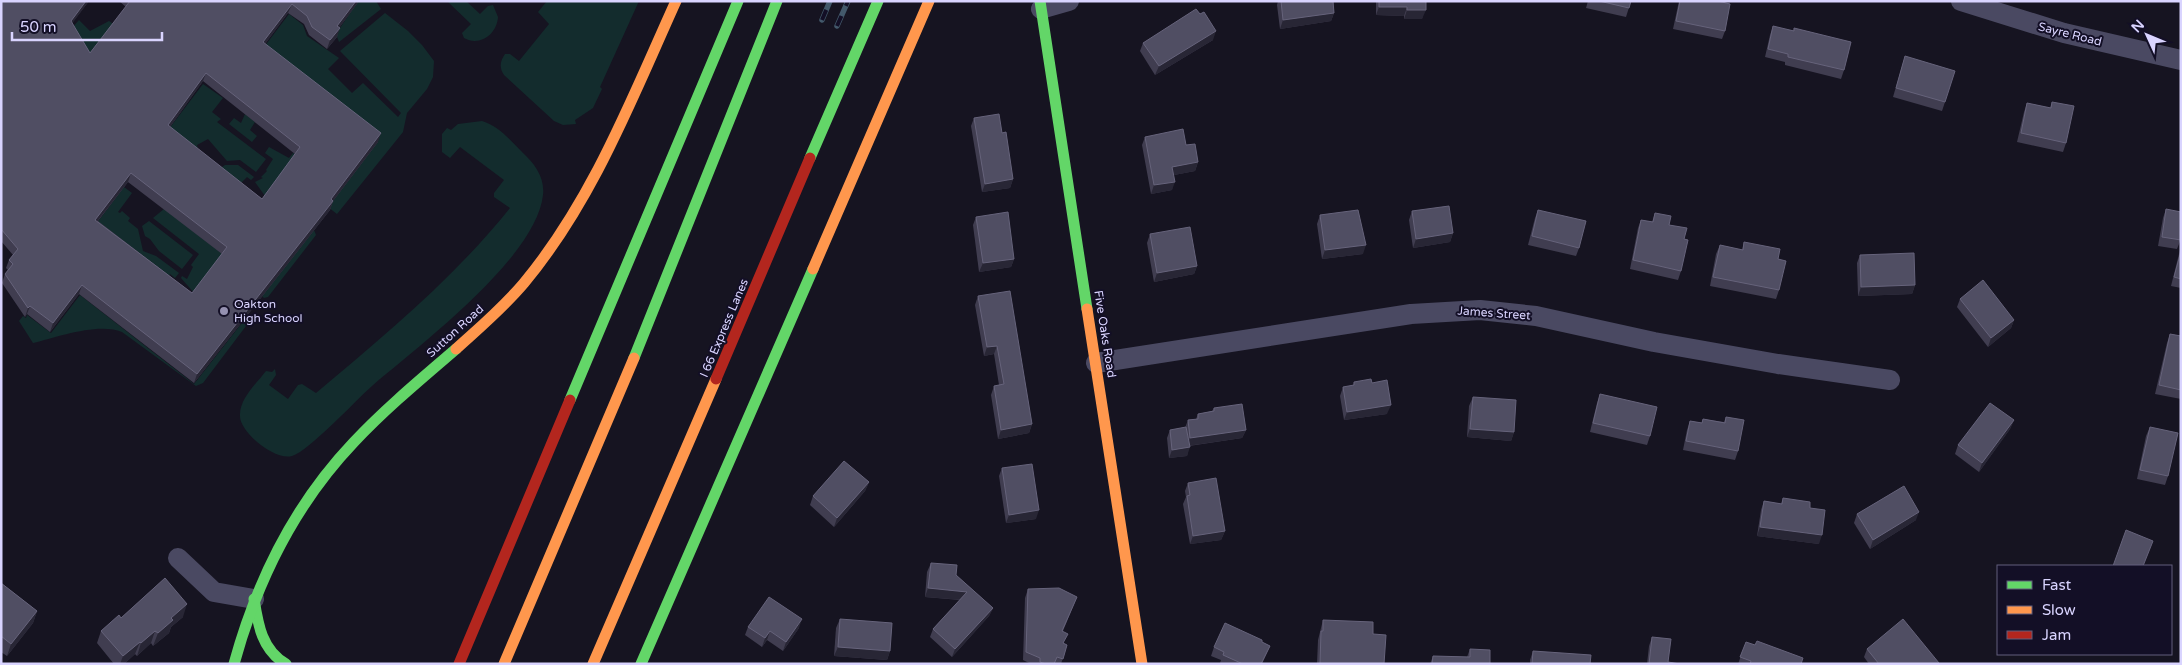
<svg xmlns="http://www.w3.org/2000/svg" width="2182" height="665" viewBox="0 0 2182 665" font-family="'Varela Round',sans-serif">
<style>
.green{fill:#132c2d}
.lines{fill:none;stroke-linecap:round;stroke-linejoin:round}
.street{stroke:#4a4962;stroke-width:20}
.fast{stroke:#63d668;stroke-width:11}
.slow{stroke:#ff974d;stroke-width:11}
.jam{stroke:#b3261e;stroke-width:11}
.rail-casing{stroke:#43596b;stroke-width:5.5}
.rail{stroke:#130f26;stroke-width:4;stroke-dasharray:11;stroke-linecap:butt}
.wall{fill:#403d50;fill-rule:evenodd}
.shaded-wall{fill:#282635}
.building{fill:#504e63;stroke:#66637b;fill-rule:evenodd}
.poi-dot{fill:#9591b1;stroke:#130f26;stroke-width:2}
.labels{text-anchor:middle;dominant-baseline:central;stroke-width:4;stroke-linejoin:round;paint-order:stroke}
.street-label{font-size:12px;fill:#d9d4ff;stroke:#130f26}
.poi-label{font-size:12px;fill:#d9d4ff;stroke:#130f26;text-anchor:start}
</style>
<rect width="100%" height="100%" fill="#161421"/>
<!-- green -->
<g class="green">
<path d="M358,1H376L381,9L339,42L336,34Z"/>
<path d="M447,1H466L480,14L488,6L493,5L498,17C497,34 480,47 464,38L462,33L471,24Z"/>
<path d="M547,1H639L600,87L602,89L593,108L575,120L576,124L563,125L554,121L504,75C499,68 500,61 505,54H510L519,61L549,24L538,12Z"/>
<path d="M385,13L408,31L422,45L434,61L433,77L427,89L407,113L403,132L337,214L328,207L378,141L261,51L289,14L303,25L307,36L339,58L328,69L352,93L363,83L398,117L401,113L340,51Z"/>
<path d="M79,20L90,31L109,21L115,25L130,77L59,43Z"/>
<path d="M203,84L223,98L212,112L221,119L217,122L266,159L256,172L240,160L227,161L208,139L197,145L198,149L165,134Z"/>
<path d="M245,114L255,122L250,130L257,136L252,142L229,124L234,118L241,123Z"/>
<path d="M482,121C499,126 510,140 523,153C535,164 545,178 543,195C536,258 420,345 372,386C355,401 309,451 292,456C276,461 240,433 240,416C239,399 257,383 266,371L272,372L275,369L276,375L269,385L288,399L298,385L302,384L316,393C385,335 453,279 510,208L494,197V193L504,180L460,147L450,158L442,152V134L447,128L451,130L458,124Z"/>
<path d="M269,147L289,158L293,153L297,155L265,196L255,182L263,178L261,177L267,171L266,170L273,159L265,153Z"/>
<path d="M225,165H238L254,177L251,180L247,177L239,185L214,173Z"/>
<path d="M124,187L132,193L118,212L120,213L122,211L130,218L128,221L138,229L143,251L156,256L179,273L175,278L170,274L166,280L93,228Z"/>
<path d="M164,209L224,255L195,294L181,278L182,276L187,279L193,267L191,265L199,254L153,218Z"/>
<path d="M149,221L193,255L182,269L159,251L150,239L145,236L142,226Z"/>
<path d="M314,230L316,235L268,297L264,298L262,296Z"/>
<path d="M80,295L194,384L245,319L249,322L203,383L196,386L122,332C99,322 57,337 33,343L19,321L23,316L26,318L27,315L51,333Z"/>
</g>
<g class="lines">
<!-- street -->
<g class="street">
<path d="M1961,1L2064,33L2181,60"/>
<path d="M1041,9L1069,1"/>
<path d="M1096,363L1411,314L1480,310L1536,316L1654,342L1778,364L1890,380"/>
<path d="M178,558L214,592L254,599"/>
</g>
<!-- fast -->
<g class="fast">
<path d="M1040,1L1087,309"/>
<path d="M810,158L878,1"/>
<path d="M634,358L777,1"/>
<path d="M570,400L738,1"/>
<path d="M254,599C258,625 262,650 286,664"/>
<path d="M234,664C257,580 294,505 354,442C385,409 421,379 456,349"/>
<path d="M641,664L813,269"/>
</g>
<!-- slow -->
<g class="slow">
<path d="M813,269L929,1"/>
<path d="M1087,309L1142,664"/>
<path d="M456,349C479,328 503,308 524,283C593,200 632,98 676,1"/>
<path d="M504,664L634,358"/>
<path d="M593,664L716,379"/>
</g>
<!-- jam -->
<g class="jam">
<path d="M716,379L810,158"/>
<path d="M459,664L570,400"/>
</g>
<!-- rail casing -->
<g class="rail-casing">
<g id="rail">
<path d="M822,20L830,1"/>
<path d="M837,26L848,1"/>
</g>
</g>
<!-- rail -->
<use href="#rail" class="rail"/>
</g>
<!-- wall -->
<g class="wall">
<path d="M1,1H89L72,23L90,53L126,7L119,1H359L339,28L337,37L327,49L309,35L304,24L288,13L265,44L378,142L333,201L330,210L194,383L79,294L50,332L27,314L25,317L2,283L5,274L8,270L6,268L9,260L13,255L1,241ZM203,81L295,154L262,199L170,127ZM128,182L222,254L192,293L98,221Z"/>
<path d="M1278,1H1333L1334,13L1331,21L1280,29L1277,5Z"/>
<path d="M1376,1H1426L1422,19H1404V16L1376,15Z"/>
<path d="M1588,1H1631L1626,17L1586,8Z"/>
<path d="M1679,1H1718L1725,31L1722,39L1673,29Z"/>
<path d="M1773,26L1793,31L1794,28L1844,70L1841,79L1785,65V62L1765,57L1770,35Z"/>
<path d="M1213,40L1155,75L1140,51L1143,43Z"/>
<path d="M1905,56L1945,102L1942,111L1893,97Z"/>
<path d="M2052,102L2066,143L2063,152L2017,142L2024,112L2027,103L2050,108Z"/>
<path d="M974,118L1002,133L1013,179L1010,188L982,192L971,126Z"/>
<path d="M1145,137L1186,145L1198,162L1195,171L1174,175L1172,190L1151,194L1142,145Z"/>
<path d="M2166,209L2181,239L2177,249L2158,246L2163,218Z"/>
<path d="M1538,210L1579,248L1576,256L1528,245L1535,218Z"/>
<path d="M1412,211L1453,233L1450,242L1413,248L1409,220Z"/>
<path d="M1655,213L1684,239L1681,271L1678,280L1630,269L1638,228L1641,220L1652,222Z"/>
<path d="M1320,215L1363,254L1322,259L1317,224Z"/>
<path d="M976,217L1014,259L1011,267L979,272L973,225Z"/>
<path d="M1150,234L1197,266L1194,274L1154,282L1147,243Z"/>
<path d="M1744,242L1778,259L1779,290L1776,299L1710,286L1716,254L1720,245L1742,250Z"/>
<path d="M2181,246V288L2171,286Z"/>
<path d="M1860,255L1915,285L1912,294L1858,296L1857,263Z"/>
<path d="M978,296L1032,424L1029,433L998,439L991,395L994,386L999,385L994,354L984,356L975,305Z"/>
<path d="M1960,299L2014,320L2011,328L1988,347L1957,307Z"/>
<path d="M2170,334L2181,336V399L2155,394L2167,343Z"/>
<path d="M1354,382L1372,383L1387,414L1344,420L1340,396L1343,387L1353,386Z"/>
<path d="M1600,394L1650,436L1647,445L1590,432L1597,403Z"/>
<path d="M1473,397L1514,432L1511,441L1467,437L1469,406Z"/>
<path d="M1214,408L1246,430L1242,438L1189,446L1187,456L1169,458L1167,438L1170,430L1185,428L1188,420L1196,419L1198,414L1212,411Z"/>
<path d="M1726,417L1738,451L1735,460L1683,450L1687,430L1690,421L1702,423L1703,419L1724,422Z"/>
<path d="M2014,420L2010,429L1979,472L1955,454L1958,445Z"/>
<path d="M2150,427L2168,476L2165,485L2137,479L2146,436Z"/>
<path d="M1002,468L1036,519L1006,523L999,476Z"/>
<path d="M869,482L865,491L834,527L810,505L813,496Z"/>
<path d="M1188,483L1225,531L1221,540L1190,544L1183,504L1186,497L1185,491Z"/>
<path d="M1783,498L1810,508L1819,544L1757,536L1761,510L1764,501L1781,504Z"/>
<path d="M1857,514L1916,520L1870,549L1854,523Z"/>
<path d="M931,563L956,575L993,608L989,616L952,657L930,637L933,629L960,600L925,597L927,572Z"/>
<path d="M1,583L37,611L33,623L7,656L1,652Z"/>
<path d="M1028,589L1077,597L1063,631L1064,644L1067,645L1061,664H1031L1023,660L1025,598Z"/>
<path d="M183,617L171,627L169,633L153,646L151,643L137,656L135,654L124,664H114L97,643L101,631L121,618Z"/>
<path d="M840,619L890,651L887,660L834,656L836,628Z"/>
<path d="M1323,620L1373,634L1384,664H1317L1318,640Z"/>
<path d="M748,627L799,628L783,651L767,640L762,647L745,635Z"/>
<path d="M1652,637L1668,662L1680,664H1647L1649,646Z"/>
<path d="M1262,642L1270,646L1262,664H1220V663L1221,660L1211,656L1214,647Z"/>
<path d="M1746,642L1801,664H1738Z"/>
<path d="M1470,649L1490,664H1430L1433,656L1467,657Z"/>
<path d="M1867,649L1939,664H1869L1864,657Z"/>
<path d="M1533,651L1590,664H1530V660Z"/>
</g>
<!-- shaded-wall -->
<g class="shaded-wall">
<path d="M86,1H89L68,29L71,21Z"/>
<path d="M356,1H359L334,35L337,26Z"/>
<path d="M292,4L288,13L260,51L263,42Z"/>
<path d="M1379,7H1407L1404,16L1376,15Z"/>
<path d="M1407,10H1426L1422,19H1404Z"/>
<path d="M1334,13L1331,21L1280,29L1283,20Z"/>
<path d="M340,28L337,37L327,49L330,40Z"/>
<path d="M1216,31L1213,40L1155,75L1159,66Z"/>
<path d="M206,73L203,81L165,134L168,125Z"/>
<path d="M381,133L378,142L333,201L330,210L194,383L197,374Z"/>
<path d="M1198,162L1195,171L1169,176L1172,167Z"/>
<path d="M131,173L128,182L92,228L95,220Z"/>
<path d="M1013,179L1010,188L982,192L985,184Z"/>
<path d="M1175,182L1172,190L1151,194L1154,185Z"/>
<path d="M1453,233L1450,242L1413,248L1416,239Z"/>
<path d="M1366,245L1363,254L1322,259L1325,250Z"/>
<path d="M1014,259L1011,267L979,272L983,263Z"/>
<path d="M1197,266L1194,274L1154,282L1157,273Z"/>
<path d="M82,285L79,294L50,332L53,323Z"/>
<path d="M1915,285L1912,294L1858,296L1861,287Z"/>
<path d="M30,306L27,314L25,317L28,308Z"/>
<path d="M2014,320L2011,328L1988,347L1991,338Z"/>
<path d="M997,346L994,354L984,356L987,347Z"/>
<path d="M1391,405L1387,414L1344,420L1347,412Z"/>
<path d="M2014,420L2010,429L1979,472L1982,463Z"/>
<path d="M1032,424L1029,433L998,439L1001,430Z"/>
<path d="M1470,429L1514,432L1511,441L1467,437Z"/>
<path d="M1246,430L1242,438L1187,446L1190,438Z"/>
<path d="M1190,447L1187,456L1169,458L1172,450Z"/>
<path d="M869,482L865,491L834,527L837,518Z"/>
<path d="M1039,510L1036,519L1006,523L1009,515Z"/>
<path d="M1919,512L1916,520L1870,549L1873,540Z"/>
<path d="M1760,527L1822,535L1819,544L1757,536Z"/>
<path d="M1225,531L1221,540L1190,544L1193,536Z"/>
<path d="M928,588L967,592L964,600L925,597Z"/>
<path d="M187,604L183,617L171,627L169,633L153,646L158,633L171,618Z"/>
<path d="M993,608L989,616L952,657L955,649Z"/>
<path d="M37,611L33,623L7,656L11,644Z"/>
<path d="M802,619L799,628L783,651L786,642Z"/>
<path d="M155,631L151,643L137,656L141,643Z"/>
<path d="M770,631L767,640L762,647L765,638Z"/>
<path d="M140,642L135,654L124,664H120L123,656Z"/>
<path d="M838,647L890,651L887,660L834,656Z"/>
</g>
<!-- building -->
<g class="building">
<path d="M1,1H86L71,21L90,53L130,1H356L337,26L340,28L330,40L312,27L307,16L292,4L263,42L381,133L331,199L333,201L197,374L82,285L53,323L30,306L28,308L5,274L13,264L9,260L18,249L1,229ZM206,73L300,147L262,199L168,125ZM131,173L227,247L192,293L95,220Z"/>
<path d="M1281,1H1333L1334,13L1283,20Z"/>
<path d="M1379,1H1426V10H1407V7H1379Z"/>
<path d="M1599,1H1631L1629,8Z"/>
<path d="M1680,1H1718L1730,4L1725,31L1676,21Z"/>
<path d="M1196,9L1200,14L1204,12L1216,31L1159,66L1143,43Z"/>
<path d="M1773,26L1794,31V28L1851,42L1844,70L1788,57V54L1768,49Z"/>
<path d="M1905,56L1955,71L1945,102L1896,88Z"/>
<path d="M2052,102L2074,106L2066,143L2021,133L2027,103L2051,108Z"/>
<path d="M999,114L1002,133L1006,132L1013,179L985,184L974,118Z"/>
<path d="M1183,129L1186,145L1195,144L1198,162L1172,167L1175,182L1154,185L1145,137Z"/>
<path d="M1449,206L1453,233L1416,239L1412,211Z"/>
<path d="M2166,209L2181,212V240L2162,237Z"/>
<path d="M1358,210L1366,245L1325,250L1320,215Z"/>
<path d="M1538,210L1586,221L1579,248L1532,236Z"/>
<path d="M1008,212L1014,259L983,263L976,217Z"/>
<path d="M1655,213L1671,216L1669,225L1687,228L1684,239L1688,240L1681,271L1633,260L1641,220L1653,222Z"/>
<path d="M1190,227L1197,266L1157,273L1150,234Z"/>
<path d="M1744,242L1780,249L1778,259L1786,261L1779,290L1713,277L1720,245L1743,250Z"/>
<path d="M2181,251V279L2174,277Z"/>
<path d="M1914,253L1915,285L1861,287L1860,255Z"/>
<path d="M1983,280L2014,320L1991,338L1960,299Z"/>
<path d="M1010,291L1032,424L1001,430L994,386L1004,384L997,346L987,347L978,296Z"/>
<path d="M2170,334L2181,336V390L2159,385Z"/>
<path d="M1371,379L1372,383L1387,380L1391,405L1347,412L1343,387L1354,385V382Z"/>
<path d="M1600,394L1657,407L1650,436L1593,423Z"/>
<path d="M1473,397L1516,400L1514,432L1470,429Z"/>
<path d="M1990,403L2014,420L1982,463L1958,445Z"/>
<path d="M1242,404L1246,430L1190,438L1188,420L1198,419V414L1214,411V408Z"/>
<path d="M1726,417L1744,420L1738,451L1686,441L1690,421L1702,423L1703,419L1725,423Z"/>
<path d="M1186,427L1190,447L1172,450L1170,430Z"/>
<path d="M2150,427L2178,433L2168,476L2140,470Z"/>
<path d="M844,461L869,482L837,518L813,496Z"/>
<path d="M1032,464L1039,510L1009,515L1002,468Z"/>
<path d="M1216,478L1225,531L1193,536L1187,496L1190,495L1188,483Z"/>
<path d="M1904,486L1919,512L1873,540L1857,514Z"/>
<path d="M1783,498L1810,502V508L1825,510L1822,535L1760,527L1764,501L1782,504Z"/>
<path d="M2126,530L2153,541L2143,566H2113Z"/>
<path d="M931,563L957,565L956,575L993,608L955,649L933,629L967,592L928,588Z"/>
<path d="M165,578L187,604L171,618L173,620L158,633L155,631L141,643L140,642L123,656L101,631L119,615L121,618Z"/>
<path d="M1,583L37,611L11,644L1,636Z"/>
<path d="M1059,588L1077,597L1062,631L1068,634L1063,643L1067,645L1063,659L1057,657L1054,664H1046L1040,662V658L1026,652L1028,589Z"/>
<path d="M769,597L802,619L786,642L770,631L765,638L748,627Z"/>
<path d="M840,619L892,623L890,651L838,647Z"/>
<path d="M1903,619L1939,663L1938,664H1879L1867,649Z"/>
<path d="M1323,620L1373,622V634L1386,635L1384,664H1320L1321,631H1323Z"/>
<path d="M1225,623L1262,640V642L1270,646L1261,664H1243L1223,655L1224,652L1214,647Z"/>
<path d="M1652,637L1671,639L1668,662L1680,664H1649Z"/>
<path d="M1757,641L1803,658L1801,664H1750L1751,661L1740,657L1746,642L1755,645Z"/>
<path d="M1470,649L1490,650V664H1432L1433,656L1470,657Z"/>
<path d="M1533,651L1591,655L1590,664H1532Z"/>
</g>
<!-- markers -->
<circle class="poi-dot" cx="224" cy="311" r="5"/>
<g class="labels">
<!-- street labels -->
<g class="street-label">
<text transform="translate(2070 34) rotate(14)">Sayre Road</text>
<text transform="translate(1494 313) rotate(4)">James Street</text>
<text transform="translate(724 328) rotate(-67)">I 66 Express Lanes</text>
<text transform="translate(455 331) rotate(-42)">Sutton Road</text>
<text transform="translate(1105 334) rotate(81)">Five Oaks Road</text>
</g>
<!-- poi labels -->
<g class="poi-label">
<text x="234" y="304">Oakton<tspan x="234" dy="14">High School</tspan></text>
</g>
</g>
<!-- border -->
<rect width="2182" height="665" fill="none" stroke="#d9d4ff" stroke-width="5"/>
<!-- legend -->
<rect x="1997" y="565" width="175" height="90" fill="#130f26" stroke="#625e7d"/>
<rect x="2007" y="581" width="25" height="8" fill="#63d668" stroke="#625e7d"/>
<text x="2042" y="590" font-size="15" fill="#d9d4ff">Fast</text>
<rect x="2007" y="606" width="25" height="8" fill="#ff974d" stroke="#625e7d"/>
<text x="2042" y="615" font-size="15" fill="#d9d4ff">Slow</text>
<rect x="2007" y="631" width="25" height="8" fill="#b3261e" stroke="#625e7d"/>
<text x="2042" y="640" font-size="15" fill="#d9d4ff">Jam</text>
<!-- north arrow -->
<g transform="translate(2147 35) rotate(314)" stroke="#130f26" stroke-width="4" paint-order="stroke">
<path d="M0-4L9 19L0 12L-9 19Z" fill="#d9d4ff"/>
<text y="-8" font-size="14" font-weight="bold" text-anchor="middle" fill="#d9d4ff">N</text>
</g>
<!-- scale -->
<path d="M12 32v8h150v-8" fill="none" stroke="#d9d4ff" stroke-width="2.5"/>
<text x="20" y="32" font-size="15" fill="#d9d4ff" stroke="#130f26" stroke-width="4" paint-order="stroke">50 m</text>
</svg>
